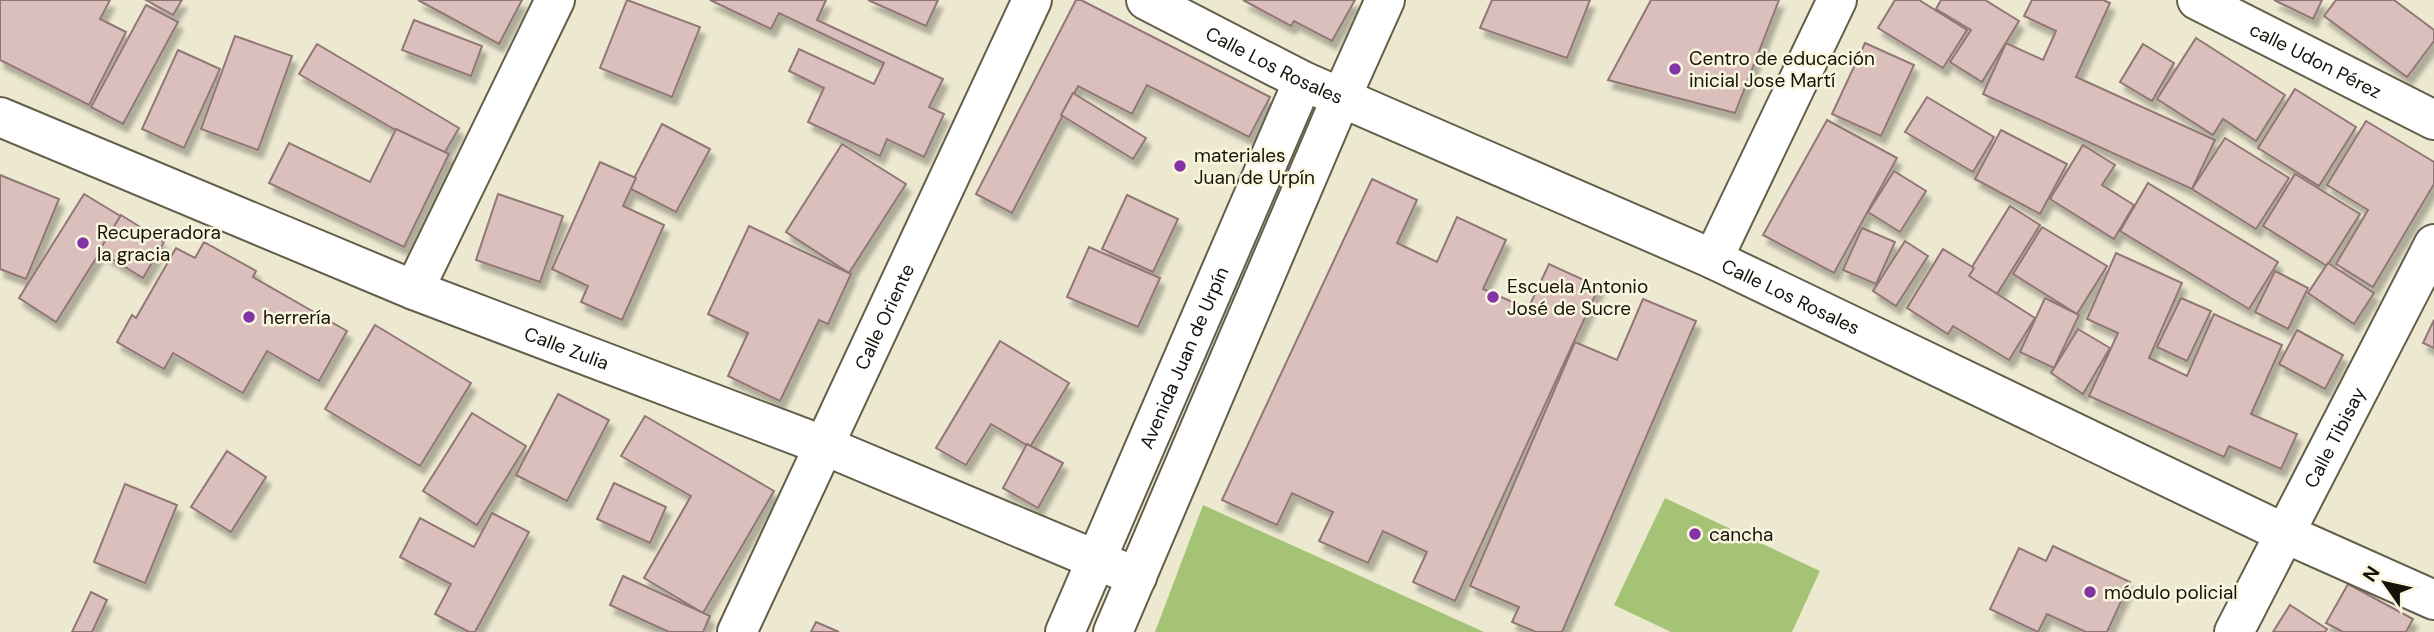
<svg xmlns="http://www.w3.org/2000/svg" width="2434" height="632" viewBox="0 0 2434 632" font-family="'DM Sans',sans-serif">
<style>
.green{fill:#a5c374}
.building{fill:#dbbfbd;stroke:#907776;stroke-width:2;filter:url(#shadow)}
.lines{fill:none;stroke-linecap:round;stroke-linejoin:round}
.street-casing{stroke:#625e4a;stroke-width:42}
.street{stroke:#fff;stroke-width:38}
.poi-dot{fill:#8233a4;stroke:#faf6de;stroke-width:2.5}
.labels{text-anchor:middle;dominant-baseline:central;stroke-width:5;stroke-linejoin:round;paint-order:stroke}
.poi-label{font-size:19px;fill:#15130b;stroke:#faf6de;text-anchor:start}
.street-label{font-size:19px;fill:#15130b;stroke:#faf6de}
</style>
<defs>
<filter id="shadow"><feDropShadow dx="4.5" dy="8" stdDeviation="2" flood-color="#0004"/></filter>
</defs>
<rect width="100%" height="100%" fill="#ede9d1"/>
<!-- green -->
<g class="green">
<path d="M1665,498L1820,571L1792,632H1671L1614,605Z"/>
<path d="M1203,505L1484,632H1155Z"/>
</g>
<!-- building -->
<g class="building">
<path d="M0,0H110L100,19L126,32L89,105L0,60Z"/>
<path d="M146,0H182L173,15Z"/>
<path d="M418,0H522L499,44Z"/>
<path d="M627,0L700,27L672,97L600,68Z"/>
<path d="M710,0H826L817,20L943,79L929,107L944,114L924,157L887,139L880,156L808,122L824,88L789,71L799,49L874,84L884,63L779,13L771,29Z"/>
<path d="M868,0H938L926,26Z"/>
<path d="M1076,0H1081L1270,97L1249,137L1147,85L1132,114L1078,86L1012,213L976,194Z"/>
<path d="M1243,0H1355L1332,41L1294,21L1291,26Z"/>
<path d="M1492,0H1590L1567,58L1480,28Z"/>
<path d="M1651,0H1779L1735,113L1608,80Z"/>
<path d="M1895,0H1919L1967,30L1943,68L1878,28Z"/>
<path d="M1941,0H1985L2019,21L1982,82L1950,62L1971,30L1936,9Z"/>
<path d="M2032,0H2103L2110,3L2076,77L2215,140L2192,189L1983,94L2006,43L2043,60L2056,31L2024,16Z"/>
<path d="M2274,0H2322L2313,19Z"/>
<path d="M2336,0H2394L2434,30V41L2407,77L2324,16Z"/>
<path d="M146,5L178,22L123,124L91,107Z"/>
<path d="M414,20L482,46L471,76L402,50Z"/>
<path d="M235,36L292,56L258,150L201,129Z"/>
<path d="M2196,38L2285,95L2256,141L2223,119L2213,135L2157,99Z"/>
<path d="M1865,43L1914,65L1881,136L1832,114Z"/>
<path d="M317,44L459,128L442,157L299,74Z"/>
<path d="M2143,44L2174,63L2152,101L2120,82Z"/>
<path d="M178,50L220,69L184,148L142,129Z"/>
<path d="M2295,89L2356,127L2319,186L2258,148Z"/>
<path d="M1073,93L1146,138L1133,159L1061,115Z"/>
<path d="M1927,97L1994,137L1973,172L1905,132Z"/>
<path d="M1827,120L1897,158L1834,273L1763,235Z"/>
<path d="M2366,121L2434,162V184L2373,287L2336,264L2368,210L2327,185Z"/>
<path d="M662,124L710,149L676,212L629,188Z"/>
<path d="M396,129L449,154L404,247L269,183L289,143L370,182Z"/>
<path d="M2001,130L2067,164L2040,214L1975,179Z"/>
<path d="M2225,138L2289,178L2256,229L2192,189Z"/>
<path d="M842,144L906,184L849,273L786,232Z"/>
<path d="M2083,145L2115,165L2102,185L2134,205L2114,239L2050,199Z"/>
<path d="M600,162L636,178L623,206L664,225L622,320L581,302L588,286L552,269Z"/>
<path d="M1894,171L1926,191L1900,232L1868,212Z"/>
<path d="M2295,174L2360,214L2327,266L2263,226Z"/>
<path d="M0,175L59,199L26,279L0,269Z"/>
<path d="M1372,179L1417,200L1397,243L1437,262L1457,217L1506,240L1483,289L1528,309L1549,264L1599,287L1455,601L1413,582L1427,552L1383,531L1368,563L1319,541L1333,512L1292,493L1277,525L1222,500Z"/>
<path d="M2148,183L2278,262L2249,309L2120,231Z"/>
<path d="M84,194L122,217L56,322L19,298Z"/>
<path d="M498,194L563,216L540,282L476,260Z"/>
<path d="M1127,195L1178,219L1153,272L1102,249Z"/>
<path d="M2010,206L2040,225L1997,294L1967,275Z"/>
<path d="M121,215L164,242L143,278L99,251Z"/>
<path d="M749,226L851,274L828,324L819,320L780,401L728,376L748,333L708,314Z"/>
<path d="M2042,227L2107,266L2077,314L2013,274Z"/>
<path d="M1862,228L1895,242L1876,284L1843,270Z"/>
<path d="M1905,241L1928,256L1896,306L1873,291Z"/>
<path d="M204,242L256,271L253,277L347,331L319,381L267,351L243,393L173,353L164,369L117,342L132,315L136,318L176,248L195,258Z"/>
<path d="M1089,247L1160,278L1138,327L1067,297Z"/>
<path d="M1943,249L1974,268L1969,276L2035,318L2009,360L1953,326L1948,334L1907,308Z"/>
<path d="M2116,253L2182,283L2149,358L2187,376L2214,314L2282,345L2251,414L2297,434L2281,469L2229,446L2224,457L2089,396L2118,333L2087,319Z"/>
<path d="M2328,263L2374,293L2354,324L2308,293Z"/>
<path d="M2275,271L2308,288L2288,329L2255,312Z"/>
<path d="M2045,298L2079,315L2054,368L2020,352Z"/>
<path d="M2181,298L2211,311L2187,361L2157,347Z"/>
<path d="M1643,299L1696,321L1562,632H1536L1512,622L1519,607L1470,586L1575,342L1617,360Z"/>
<path d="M2434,320V348L2423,343Z"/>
<path d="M375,325L471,383L420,466L325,409Z"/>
<path d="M2078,329L2110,348L2083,394L2051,373Z"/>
<path d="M2297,330L2343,355L2325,389L2279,364Z"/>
<path d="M1000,341L1069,383L1030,447L991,424L966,465L936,448Z"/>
<path d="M558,394L609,420L567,501L516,475Z"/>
<path d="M472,413L526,446L477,525L423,491Z"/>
<path d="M645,416L774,491L703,613L644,578L691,496L621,456Z"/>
<path d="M1027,444L1063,463L1038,508L1003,488Z"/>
<path d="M227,451L266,477L231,532L191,507Z"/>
<path d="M614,483L666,507L650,543L597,519Z"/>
<path d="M125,484L177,505L145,583L94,562Z"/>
<path d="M492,513L529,532L475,632H469L435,614L451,584L400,557L420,518L474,547Z"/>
<path d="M2053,546L2130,582L2107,632H2086L2047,614L2038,632L1990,609L2019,548L2046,561Z"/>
<path d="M623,576L710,616L703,632H669L610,605Z"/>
<path d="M2348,584L2413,619L2406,632H2343L2326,623Z"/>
<path d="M91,592L107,600L92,632H72Z"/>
<path d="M2290,605L2327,629L2325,632H2273Z"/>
<path d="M816,622L839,632H811Z"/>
</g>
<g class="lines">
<!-- street casing -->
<g class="street-casing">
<g id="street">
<path id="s1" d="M1146,0L1303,81L1713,259L2284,533L2434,600"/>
<path id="s2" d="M2197,0L2434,120"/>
<path id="s3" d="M0,117L414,290L825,446L1137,577"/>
<path d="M1713,259L1837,0"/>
<path d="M414,290L555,0"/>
<path id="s4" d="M737,632L1032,0"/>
<path id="s5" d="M1065,632L1303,81"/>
<path d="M1113,632L1341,98L1385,0"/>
<path id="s6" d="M2234,632L2434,244"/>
</g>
</g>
<!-- street -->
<use href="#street" class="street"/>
</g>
<!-- markers -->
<g class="poi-dot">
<circle cx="1675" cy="69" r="7"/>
<circle cx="1180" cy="166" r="7"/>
<circle cx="83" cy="243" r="7"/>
<circle cx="1493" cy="297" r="7"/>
<circle cx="249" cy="317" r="7"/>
<circle cx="1695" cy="534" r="7"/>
<circle cx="2090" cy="592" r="7"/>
</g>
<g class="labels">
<!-- poi labels -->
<g class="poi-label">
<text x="1689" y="58">Centro de educación<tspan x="1689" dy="22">inicial Jose Martí</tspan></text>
<text x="1194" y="155">materiales<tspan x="1194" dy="22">Juan de Urpín</tspan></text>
<text x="97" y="232">Recuperadora<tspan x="97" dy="22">la gracia</tspan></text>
<text x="1507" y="286">Escuela Antonio<tspan x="1507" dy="22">José de Sucre</tspan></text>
<text x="263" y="317">herrería</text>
<text x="1709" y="534">cancha</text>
<text x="2104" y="592">módulo policial</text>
</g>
<!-- street labels -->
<g class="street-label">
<text stroke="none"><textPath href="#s2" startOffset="133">calle Udon Pérez</textPath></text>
<text stroke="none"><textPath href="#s1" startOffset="144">Calle Los Rosales</textPath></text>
<text stroke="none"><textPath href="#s1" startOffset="710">Calle Los Rosales</textPath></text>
<text stroke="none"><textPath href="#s4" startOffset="348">Calle Oriente</textPath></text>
<text stroke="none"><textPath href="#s3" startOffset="612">Calle Zulia</textPath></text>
<text stroke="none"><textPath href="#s5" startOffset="299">Avenida Juan de Urpín</textPath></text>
<text stroke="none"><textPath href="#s6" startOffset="219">Calle Tibisay</textPath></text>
</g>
</g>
<!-- north arrow -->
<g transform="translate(2385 583) rotate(304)" stroke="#faf6de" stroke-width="5" paint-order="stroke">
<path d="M0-5L12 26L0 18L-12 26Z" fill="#15130b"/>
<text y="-10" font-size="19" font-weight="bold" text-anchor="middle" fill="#15130b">N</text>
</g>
</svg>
